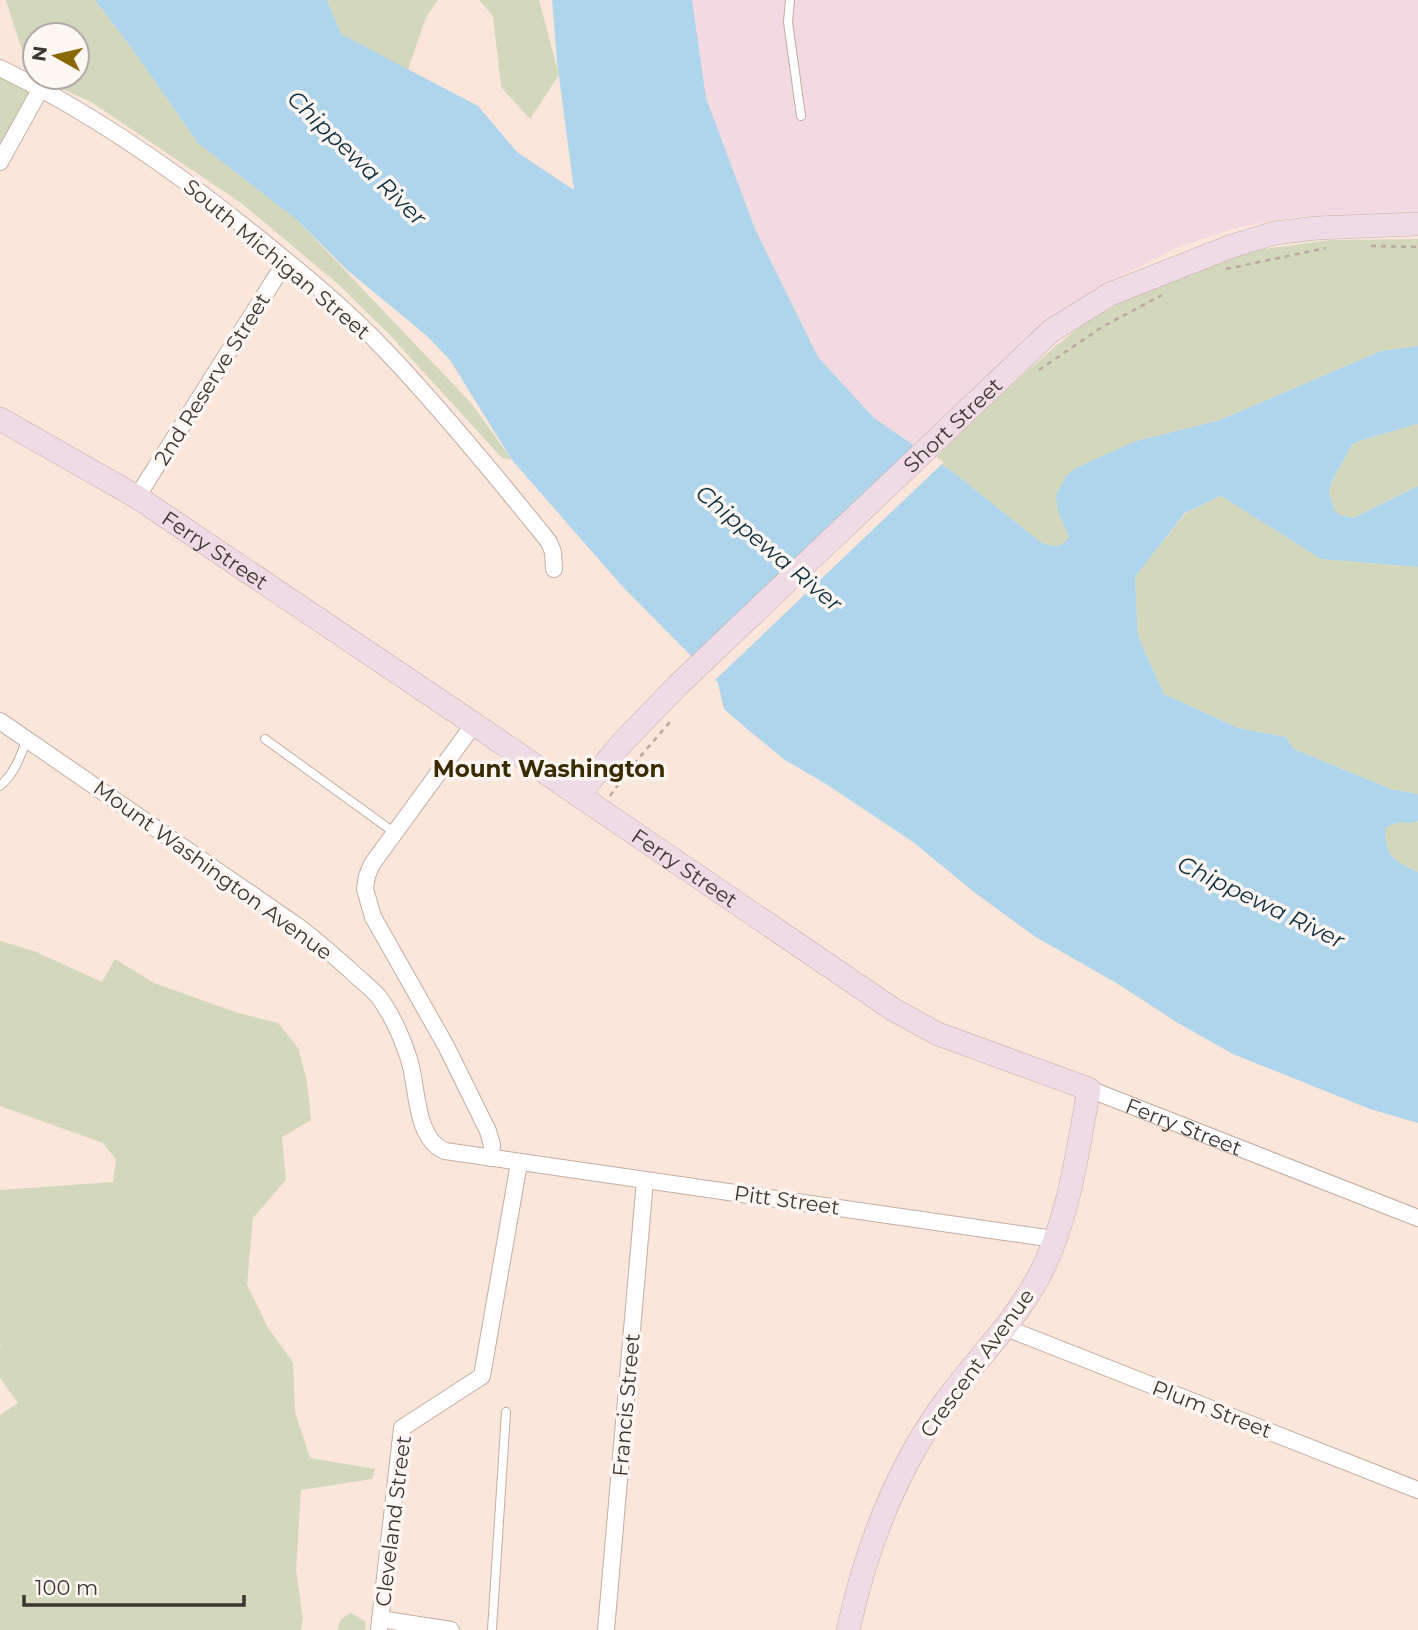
<svg xmlns="http://www.w3.org/2000/svg" width="1418" height="1630" viewBox="0 0 1418 1630" font-family="Montserrat,sans-serif">
<style>
.industrial{fill:#f3d9e1}
.green{fill:#d3d8bd}
.water{fill:#aed5eb}
.pier{fill:#fae6db}
.lines{fill:none;stroke-linecap:round;stroke-linejoin:round}
.lane-casing{stroke:#c1aea4;stroke-width:10}
.street-casing{stroke:#c1aea4;stroke-width:18}
.secondary-casing{stroke:#c1aea4;stroke-width:24}
.path{stroke:#b8a8a0;stroke-width:2.5;stroke-dasharray:5 5;stroke-linecap:butt}
.lane{stroke:#fff;stroke-width:8}
.street{stroke:#fff;stroke-width:16}
.secondary{stroke:#eedbe6;stroke-width:23}
.labels{text-anchor:middle;dominant-baseline:central;stroke-width:7;stroke-linejoin:round;paint-order:stroke}
.street-label{font-size:21px;fill:#3d3531;stroke:#fef6f2}
.water-label{font-size:23px;font-style:italic;fill:#0f3141;stroke:#fef6f2}
.neighbourhood-label{font-size:23px;font-weight:bold;fill:#3b2b01;stroke:#fef6f2}
</style>
<rect width="100%" height="100%" fill="#fae6db"/>
<!-- industrial -->
<path class="industrial" d="M692,0H1418V212L1295,217L1235,228L1183,245L1110,281L1069,305L1028,337L981,382L918,448L874,418L818,357L755,229L706,98Z"/>
<!-- green -->
<g class="green">
<path d="M6,0H95L130,46L198,143L298,221L471,403L512,460L502,458L387,332L338,284L241,203L91,102L36,77H77V35H35V77L30,75Z"/>
<path d="M327,0H438L426,17L408,70L341,34Z"/>
<path d="M479,0H539L559,75L530,119L501,87L493,16Z"/>
<path d="M0,69L41,88L0,162Z"/>
<path d="M1418,239V346L1381,351L1220,420L1136,441L1058,512L1069,537L1063,545L1050,546L1039,541L957,475L934,459L994,400L1057,345L1082,325L1123,301L1149,289L1250,251L1330,240Z"/>
<path d="M1418,424V486L1353,518L1340,515L1334,509L1329,492L1332,481L1352,445L1362,440Z"/>
<path d="M1221,496L1321,559L1418,567V794L1391,789L1294,749L1286,737L1238,728L1164,694L1138,636L1135,576L1186,513Z"/>
<path d="M1397,821L1414,822L1418,821V872C1394,861 1384,856 1386,828Z"/>
<path d="M0,941L34,951L102,982L115,959L154,983L238,1013L278,1023L298,1048L307,1081L311,1120L282,1137L286,1180L253,1218L247,1285L268,1328L293,1362L295,1412L310,1458L375,1469L372,1479L301,1490L296,1571L303,1619L301,1630H0V1415L18,1403L0,1378V1347L1,1346L0,1344V1190L113,1182L116,1160L103,1143L0,1106Z"/>
<path d="M351,1613L366,1622L365,1630H337L341,1619Z"/>
</g>
<!-- water -->
<path class="water" d="M95,0H327L341,34L478,106L517,152L574,190L557,61L552,0H692L706,98L755,229L818,357L874,418L957,475L1039,541L1050,546L1062,545L1069,537L1058,512L1056,495L1067,475L1078,467L1136,441L1220,420L1381,351L1418,346V424L1362,440L1352,445L1332,481L1329,492L1334,509L1340,515L1353,518L1418,486V567L1321,559L1221,496L1185,513L1135,577L1138,636L1164,694L1238,728L1286,737L1294,749L1391,789L1418,794V821C1404,826 1402,818 1386,828C1384,856 1394,861 1418,872V1123L1370,1109L1233,1054L1178,1023L1118,984L1034,936L974,892L913,842L826,784L785,760L747,729L724,709L718,683L622,586L512,460L450,360L427,336L346,269L298,221L198,143L130,46Z"/>
<!-- pier -->
<path class="pier" d="M918,444L944,462L713,682L692,660Z"/>
<g class="lines">
<!-- lane casing -->
<g class="lane-casing">
<g id="lane">
<path d="M790,0L788,22L801,116"/>
<path d="M265,739L395,833"/>
<path d="M0,786C15,773 20,757 27,739"/>
<path d="M492,1630L506,1412"/>
</g>
</g>
<!-- street casing -->
<g class="street-casing">
<g id="street">
<path d="M0,68C94,113 180,174 261,240C303,274 346,309 384,349C442,410 496,476 549,542L553,552L554,569"/>
<path d="M0,162L41,88"/>
<path d="M137,497L286,261"/>
<path d="M0,721L296,925C315,939 333,955 350,970C359,979 370,987 378,996C392,1014 402,1038 409,1059C418,1086 414,1138 445,1151L1054,1239"/>
<path d="M474,724L372,864L367,876L365,889L373,917L446,1046L488,1131L492,1145L491,1158"/>
<path id="s1" d="M1089,1089L1418,1218"/>
<path d="M1006,1328L1418,1490"/>
<path d="M380,1619L451,1630"/>
<path d="M379,1630L402,1428L482,1376L519,1163"/>
<path d="M606,1630L645,1180"/>
</g>
</g>
<!-- secondary casing -->
<g class="secondary-casing">
<g id="secondary">
<path id="s2" d="M0,419L137,497L474,724L894,1010L938,1034L1089,1089C1077,1153 1069,1221 1038,1278C1013,1324 976,1360 945,1402C896,1469 866,1549 848,1630"/>
<path id="s3" d="M578,795L622,743L677,686L1051,331L1110,294L1232,246L1275,233L1317,228L1418,224"/>
</g>
</g>
<!-- path -->
<g class="path">
<path d="M1371,246L1418,247"/>
<path d="M1226,269L1326,248"/>
<path d="M1039,370L1102,327L1162,295"/>
<path d="M610,796L626,773L670,722"/>
</g>
<!-- lane -->
<use href="#lane" class="lane"/>
<!-- street -->
<use href="#street" class="street"/>
<!-- secondary -->
<use href="#secondary" class="secondary"/>
</g>
<g class="labels">
<!-- street labels -->
<g class="street-label">
<text transform="translate(277 259) rotate(40)">South Michigan Street</text>
<text transform="translate(212 379) rotate(-58)">2nd Reserve Street</text>
<text stroke="none"><textPath href="#s3" startOffset="527">Short Street</textPath></text>
<text stroke="none"><textPath href="#s2" startOffset="252">Ferry Street</textPath></text>
<text stroke="none"><textPath href="#s2" startOffset="819">Ferry Street</textPath></text>
<text transform="translate(213 870) rotate(36)">Mount Washington Avenue</text>
<text stroke="none"><textPath href="#s1" startOffset="102">Ferry Street</textPath></text>
<text transform="translate(787 1200) rotate(8)">Pitt Street</text>
<text transform="translate(977 1363) rotate(-54)">Crescent Avenue</text>
<text transform="translate(626 1405) rotate(-85)">Francis Street</text>
<text transform="translate(1212 1409) rotate(21)">Plum Street</text>
<text transform="translate(393 1521) rotate(-83)">Cleveland Street</text>
</g>
<!-- water labels -->
<g class="water-label">
<text transform="translate(357 158) rotate(44)">Chippewa River</text>
<text transform="translate(769 548) rotate(40)">Chippewa River</text>
<text transform="translate(1261 902) rotate(26)">Chippewa River</text>
</g>
<!-- neighbourhood labels -->
<g class="neighbourhood-label">
<text x="549" y="769">Mount Washington</text>
</g>
</g>
<!-- north arrow -->
<g transform="translate(56 56) rotate(278)"><circle r="33" fill="#fef6f2" stroke="#b1a9a5" stroke-width="2"/>
<path d="M0-5L12 26L0 18L-12 26Z" fill="#896806"/>
<text y="-10" font-size="19" font-weight="bold" text-anchor="middle" fill="#3d3531">N</text>
</g>
<!-- scale -->
<path d="M24 1595v10h220v-10" fill="none" stroke="#3d3531" stroke-width="3.5"/>
<text x="35" y="1595" font-size="21" fill="#3d3531" stroke="#fef6f2" stroke-width="5" paint-order="stroke">100 m</text>
</svg>
